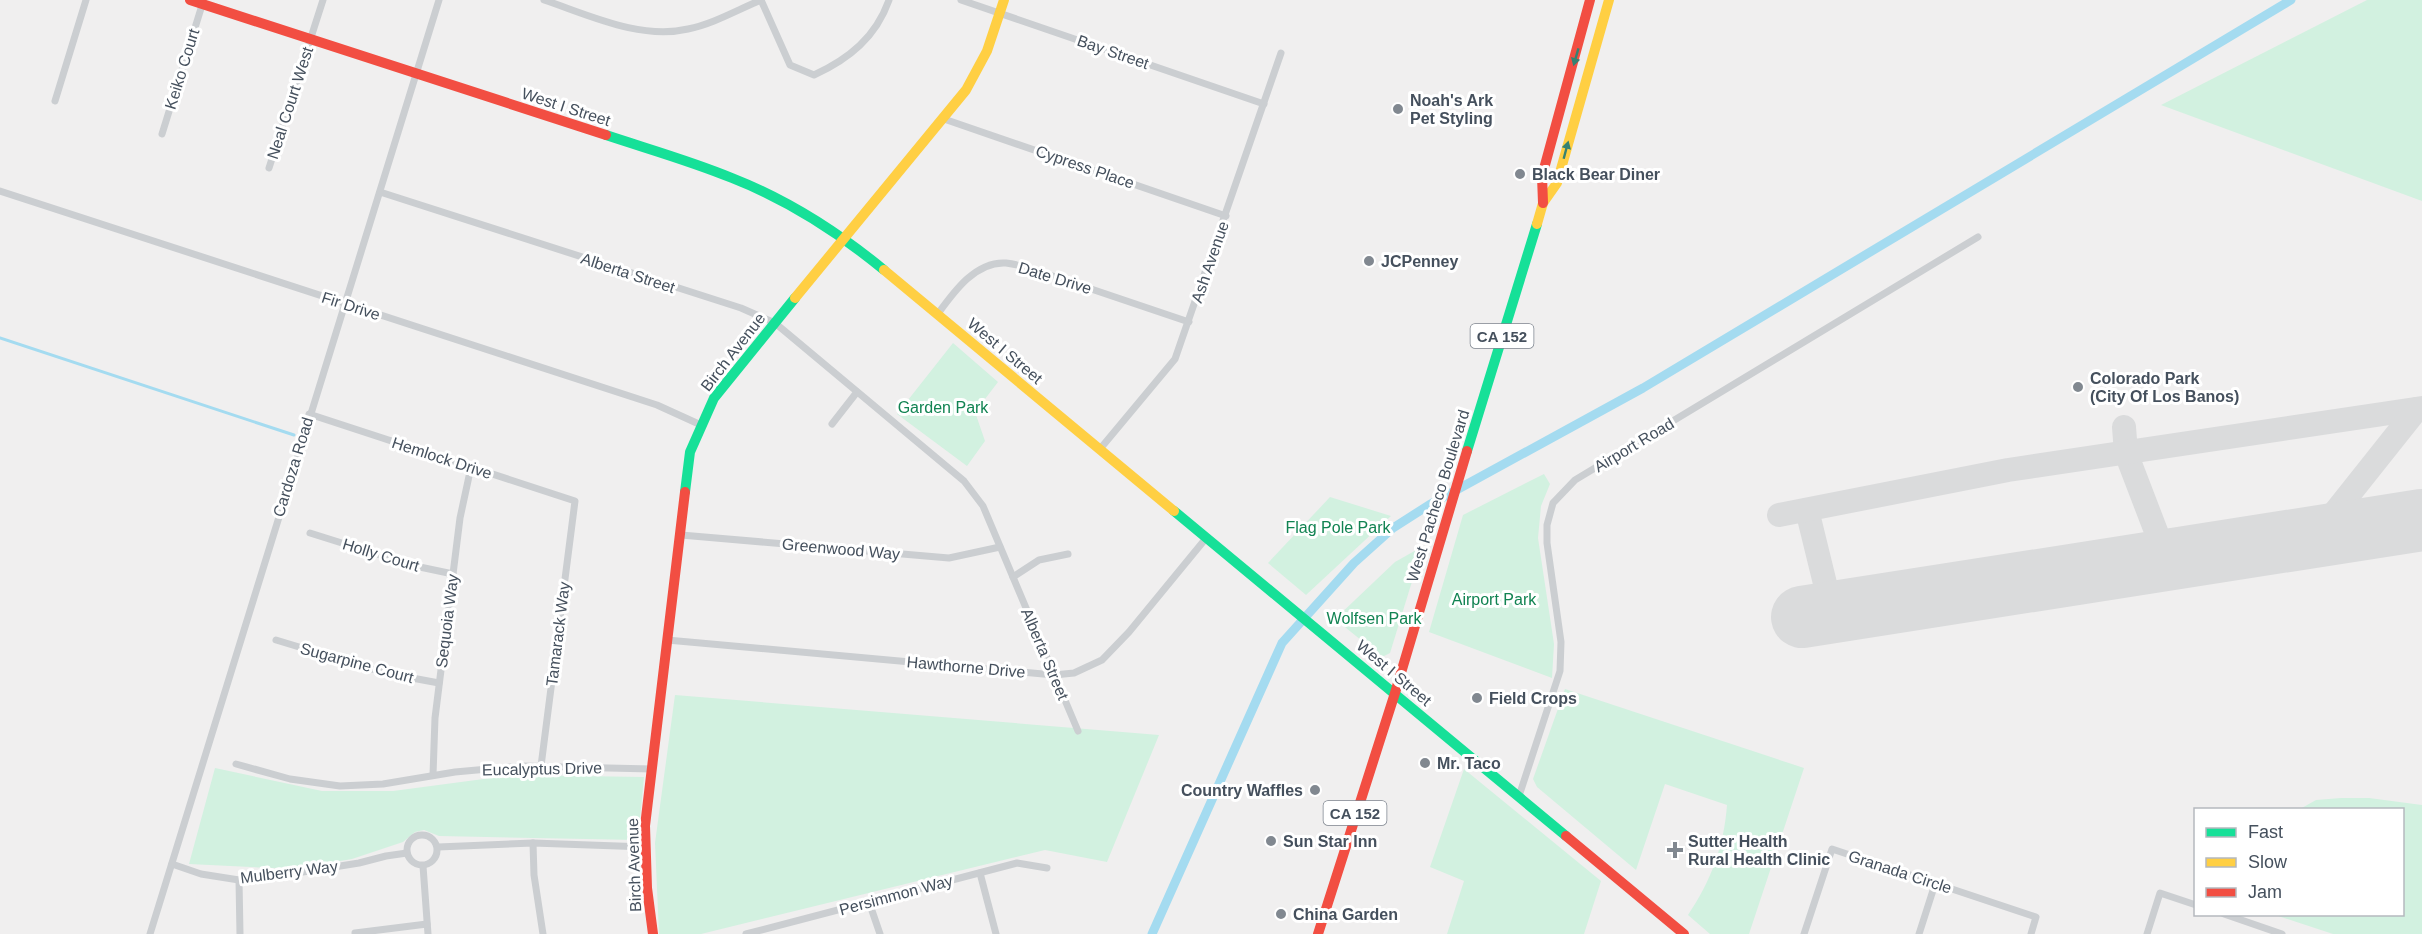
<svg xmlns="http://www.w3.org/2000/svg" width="2422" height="934" viewBox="0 0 2422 934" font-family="Arial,sans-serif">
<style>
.green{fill:#d2f1e0}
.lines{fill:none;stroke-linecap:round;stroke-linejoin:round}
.stream{stroke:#a4dbf0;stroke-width:3}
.canal{stroke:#a4dbf0;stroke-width:9}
.taxiway{stroke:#dadbdc;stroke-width:24}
.runway{stroke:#dadbdc;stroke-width:62}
.street{stroke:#cbced1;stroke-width:7}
.fast{stroke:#16e098;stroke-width:10}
.slow{stroke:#ffcf43;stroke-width:10}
.jam{stroke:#f24e42;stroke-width:10}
.oneway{fill:#358272}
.poi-dot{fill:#818890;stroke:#fff;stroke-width:2}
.labels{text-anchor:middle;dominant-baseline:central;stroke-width:6;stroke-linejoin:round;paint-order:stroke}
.shield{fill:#fff;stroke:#7d848e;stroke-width:1.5}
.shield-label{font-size:15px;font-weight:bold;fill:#45505d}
.street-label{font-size:16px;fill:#45505d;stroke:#fff}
.poi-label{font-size:16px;font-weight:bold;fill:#45505d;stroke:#fff;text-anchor:start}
.park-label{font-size:16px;fill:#118352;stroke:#fff}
</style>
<rect width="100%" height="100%" fill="#f0efef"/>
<!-- green -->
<g class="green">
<path d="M2367,0H2422V201L2161,105Z"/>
<path d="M953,343L998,382L975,412L985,441L967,466L897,414Z"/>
<path d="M1544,474L1550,484L1541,506L1538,538L1554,644L1552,678L1429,632L1463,515Z"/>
<path d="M1330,497L1391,516L1306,595L1268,563Z"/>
<path d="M1418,549V562L1390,653L1382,657L1335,619L1395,562Z"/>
<path d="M1565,689L1804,768L1749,934H1710L1688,915C1711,881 1724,846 1727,805L1665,784L1636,870L1537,787L1533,779Z"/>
<path d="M675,695L1159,735L1107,862L1045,850L701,934H659L655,843Z"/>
<path d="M215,768L322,791H393L514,775L644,777L638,840L439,836L424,830L415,832L403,842L352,859L293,869L189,864Z"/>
<path d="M1464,769L1601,881L1584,934H1447L1464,881L1430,867Z"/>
<path d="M2341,798H2369L2422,805V934H2333L2275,915L2402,914V810L2300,809L2316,800Z"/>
</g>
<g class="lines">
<!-- stream -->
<path class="stream" d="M0,338L294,435"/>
<!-- canal -->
<path class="canal" d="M1152,934L1282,643L1354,563L1393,528L1429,505L1643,388L2291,0"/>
<!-- taxiway -->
<g class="taxiway">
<path d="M2124,427L2126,453L2167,560"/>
<path d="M1807,510L1832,612"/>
<path d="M1779,515L2008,470L2422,408"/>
<path d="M2316,536L2417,409"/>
</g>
<!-- runway -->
<path class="runway" d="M1802,617L2422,520"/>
<!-- street -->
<g class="street">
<path d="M544,0C589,15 640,40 688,29C713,24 737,10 761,0"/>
<path d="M761,0L790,65L814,75C849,59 876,37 889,0"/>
<path d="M961,0L1264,104"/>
<path d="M55,101L86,0"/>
<path d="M944,119L1226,216"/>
<path d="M162,134L203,2"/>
<path d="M269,168L323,0"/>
<path d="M0,191L657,405L701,425"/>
<path d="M380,192L741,308L775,323L964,481L983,506L1078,731"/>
<path d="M937,315C953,293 975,261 1006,263C1014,264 1022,266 1029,268L1189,322"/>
<path d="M309,414L575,501L541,766"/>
<path d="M832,424L857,392"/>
<path d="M1100,449L1175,359L1281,53"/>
<path d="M310,533L415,566L453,574"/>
<path d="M681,535L949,558L1000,547"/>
<path d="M1013,577L1039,560L1068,554"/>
<path d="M276,640L385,673L439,683"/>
<path d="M667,640L1054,675L1074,673L1102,660L1129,632L1207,537"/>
<path d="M236,764L290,779L340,786L383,784L455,772L521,766L652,769"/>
<path d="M433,775L435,718L460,518L471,467"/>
<path d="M1519,796L1560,671L1561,642L1547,543V525L1553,503L1575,480L1978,237"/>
<circle cx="422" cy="850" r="15"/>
<path d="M533,843L534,875L543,934"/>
<path d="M438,847L533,843L646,847"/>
<path d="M172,864L201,874L239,880L259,879L359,863L386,856L407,853"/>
<path d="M423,866L428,934"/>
<path d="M980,873L996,934"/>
<path d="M239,880L240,934"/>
<path d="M869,902L880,934"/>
<path d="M2224,914L2282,934"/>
<path d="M355,933L427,924"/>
<path d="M150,934L439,0"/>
<path d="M746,934L1017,863L1047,868"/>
<path d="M1804,934L1832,849L2036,917L2031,934"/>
<path d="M1919,934L1935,884"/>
<path d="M2147,934L2160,893L2196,905"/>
</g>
<!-- fast -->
<g class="fast">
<path d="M606,135C648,149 691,161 732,178C788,200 838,232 884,270"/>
<path d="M1467,451L1537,224"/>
<path d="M685,492L690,452L714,398L795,298"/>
<path d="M1174,511L1566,836"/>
</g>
<!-- slow -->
<g class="slow">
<path d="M1537,224L1543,203L1557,183L1609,0"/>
<path d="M884,270L1174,511"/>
<path d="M795,298L966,90L987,51L1004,0"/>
</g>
<!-- jam -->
<g class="jam">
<path d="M190,0L606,135"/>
<path d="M1543,203L1542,176L1590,0"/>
<path d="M1566,836L1684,934"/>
<path d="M653,934L647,888L645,826L685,492"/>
<path d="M1318,934L1395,693L1467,451"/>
</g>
</g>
<!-- one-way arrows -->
<defs><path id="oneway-solid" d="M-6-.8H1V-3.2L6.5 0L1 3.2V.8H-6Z" transform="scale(1.5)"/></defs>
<g class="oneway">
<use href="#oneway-solid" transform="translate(1576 57) rotate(106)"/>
<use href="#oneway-solid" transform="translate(1566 150) rotate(-75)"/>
</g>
<!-- markers -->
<g class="poi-dot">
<circle cx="1398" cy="109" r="6"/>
<circle cx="1520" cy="174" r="6"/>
<circle cx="1369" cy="261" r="6"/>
<circle cx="2078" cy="387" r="6"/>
<circle cx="1477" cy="698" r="6"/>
<circle cx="1425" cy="763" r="6"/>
<circle cx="1315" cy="790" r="6"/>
<circle cx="1271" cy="841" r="6"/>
<path d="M1672 841h6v6h6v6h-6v6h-6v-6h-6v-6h6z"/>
<circle cx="1281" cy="914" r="6"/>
</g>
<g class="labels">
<!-- shield labels -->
<g class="shield">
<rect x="1470.5" y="324" width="63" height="24" rx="4.5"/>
<rect x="1323.5" y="801" width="63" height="24" rx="4.5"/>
</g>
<g class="shield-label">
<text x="1502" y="336">CA 152</text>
<text x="1355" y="813">CA 152</text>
</g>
<!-- street labels -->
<g class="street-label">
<text transform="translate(1113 52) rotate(19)">Bay Street</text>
<text transform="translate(182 69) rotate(-73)">Keiko Court</text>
<text transform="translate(290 103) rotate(-72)">Neal Court West</text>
<text transform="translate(566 107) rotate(18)">West I Street</text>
<text transform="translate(1085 167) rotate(19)">Cypress Place</text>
<text transform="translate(1210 262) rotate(-71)">Ash Avenue</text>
<text transform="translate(628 273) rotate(18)">Alberta Street</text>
<text transform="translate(1055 278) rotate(17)">Date Drive</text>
<text transform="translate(351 306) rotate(18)">Fir Drive</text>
<text transform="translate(1005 351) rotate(40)">West I Street</text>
<text transform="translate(733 352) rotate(-52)">Birch Avenue</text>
<text transform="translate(1634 445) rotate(-31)">Airport Road</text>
<text transform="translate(442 458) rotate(18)">Hemlock Drive</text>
<text transform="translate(293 467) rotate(-73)">Cardoza Road</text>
<text transform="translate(1438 496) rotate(-73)">West Pacheco Boulevard</text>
<text transform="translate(841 549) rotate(5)">Greenwood Way</text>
<text transform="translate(381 555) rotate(17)">Holly Court</text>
<text transform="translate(447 621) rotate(-83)">Sequoia Way</text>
<text transform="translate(558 634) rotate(-83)">Tamarack Way</text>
<text transform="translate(1045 654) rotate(67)">Alberta Street</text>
<text transform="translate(357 663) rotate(15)">Sugarpine Court</text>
<text transform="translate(966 667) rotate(5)">Hawthorne Drive</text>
<text transform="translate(1394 673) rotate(40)">West I Street</text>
<text transform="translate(542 769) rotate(-1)">Eucalyptus Drive</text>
<text transform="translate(634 865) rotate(-92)">Birch Avenue</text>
<text transform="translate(289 872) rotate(-7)">Mulberry Way</text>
<text transform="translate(1900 872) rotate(18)">Granada Circle</text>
<text transform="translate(896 895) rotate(-15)">Persimmon Way</text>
</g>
<!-- poi labels -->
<g class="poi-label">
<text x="1410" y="100">Noah's Ark<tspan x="1410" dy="18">Pet Styling</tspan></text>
<text x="1532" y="174">Black Bear Diner</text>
<text x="1381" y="261">JCPenney</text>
<text x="2090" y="378">Colorado Park<tspan x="2090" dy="18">(City Of Los Banos)</tspan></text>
<text x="1489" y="698">Field Crops</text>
<text x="1437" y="763">Mr. Taco</text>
<text x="1303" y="790" text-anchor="end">Country Waffles</text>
<text x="1283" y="841">Sun Star Inn</text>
<text x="1688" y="841">Sutter Health<tspan x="1688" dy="18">Rural Health Clinic</tspan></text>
<text x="1293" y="914">China Garden</text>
</g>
<!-- park labels -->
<g class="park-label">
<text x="943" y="407">Garden Park</text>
<text x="1338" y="527">Flag Pole Park</text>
<text x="1494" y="599">Airport Park</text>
<text x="1374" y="618">Wolfsen Park</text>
</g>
</g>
<!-- legend -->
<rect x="2194" y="808" width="210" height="108" fill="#ffffff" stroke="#b5b9be" stroke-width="1.5"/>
<rect x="2206" y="828" width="30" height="9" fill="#16e098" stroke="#b5b9be" stroke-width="1.5"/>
<text x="2248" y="838" font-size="18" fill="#45505d">Fast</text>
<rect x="2206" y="858" width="30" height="9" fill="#ffcf43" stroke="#b5b9be" stroke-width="1.5"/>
<text x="2248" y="868" font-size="18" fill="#45505d">Slow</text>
<rect x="2206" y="888" width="30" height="9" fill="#f24e42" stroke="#b5b9be" stroke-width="1.5"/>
<text x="2248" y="898" font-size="18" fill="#45505d">Jam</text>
</svg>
